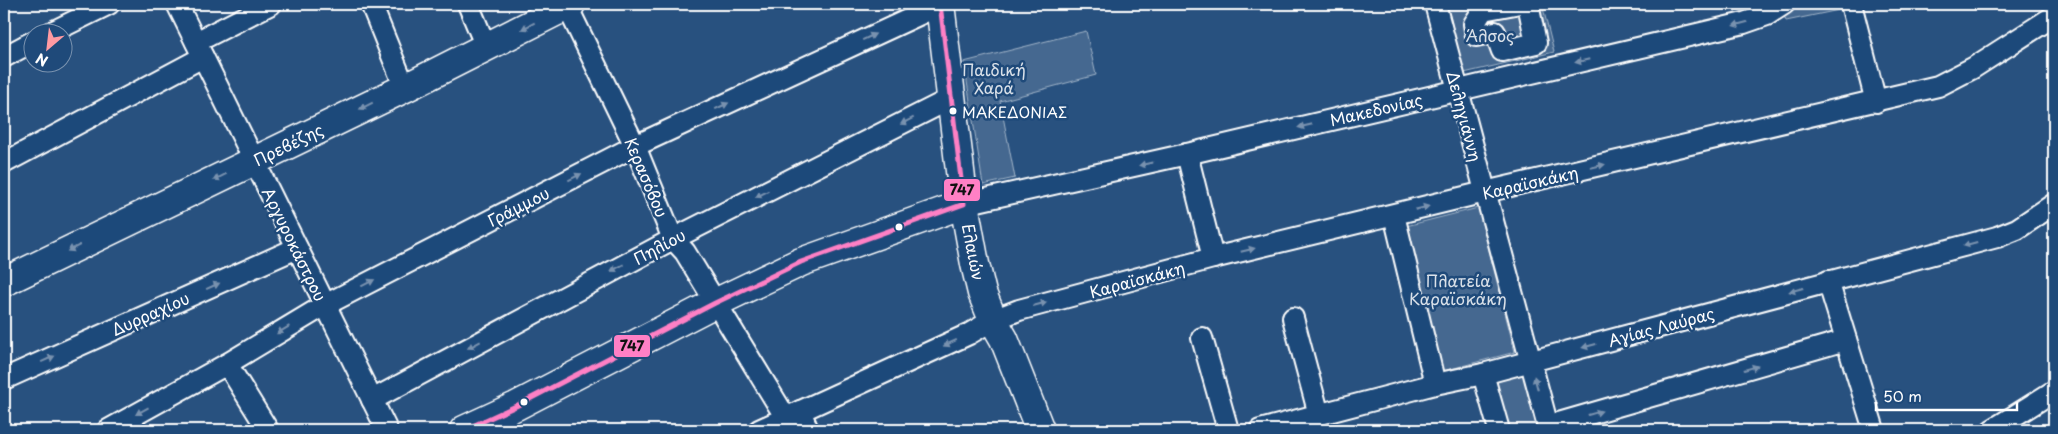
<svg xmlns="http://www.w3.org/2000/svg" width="2058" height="434" viewBox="0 0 2058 434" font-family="'Playpen Sans',sans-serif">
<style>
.park{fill:#446890;stroke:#a2b4c8}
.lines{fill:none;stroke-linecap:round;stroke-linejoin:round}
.street-casing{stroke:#fff;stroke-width:24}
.secondary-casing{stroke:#fff;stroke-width:31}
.street{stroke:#1f4a7a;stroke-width:20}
.secondary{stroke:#1f4a7a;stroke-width:28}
.bus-1-casing{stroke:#1f4a7a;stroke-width:9}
.bus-1{stroke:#ff80c5;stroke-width:5}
.oneway{fill:#7992af}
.bus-dot{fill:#fff;stroke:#1f4a7a;stroke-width:2}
.labels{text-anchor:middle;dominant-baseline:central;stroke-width:5;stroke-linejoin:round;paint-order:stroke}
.bus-label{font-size:15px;fill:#fff;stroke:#1f4a7a;text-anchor:start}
.park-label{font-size:16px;fill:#dae1e9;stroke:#1f4a7a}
.street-label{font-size:16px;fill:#fff;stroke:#1f4a7a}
.line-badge{stroke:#1f4a7a;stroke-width:2}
.pale-badge-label{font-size:14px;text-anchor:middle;font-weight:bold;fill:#111}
</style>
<rect width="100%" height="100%" fill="#28517f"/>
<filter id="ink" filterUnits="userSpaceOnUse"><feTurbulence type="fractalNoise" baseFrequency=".02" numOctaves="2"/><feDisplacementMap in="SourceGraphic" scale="10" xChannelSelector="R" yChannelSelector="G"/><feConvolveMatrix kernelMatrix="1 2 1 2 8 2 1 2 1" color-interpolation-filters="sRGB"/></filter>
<g filter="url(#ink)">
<!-- park -->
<g class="park">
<path d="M1447,4H1542L1554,52L1464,73Z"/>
<path d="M1797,4H1842L1844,9L1786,21L1783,13Z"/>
<path d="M1086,31L1096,75L1000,101L1015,178L983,185L964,62Z"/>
<path d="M1478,208L1515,352L1439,372L1402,227Z"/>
<path d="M1523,373L1539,430H1507L1494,382Z"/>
</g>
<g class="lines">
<!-- street casing -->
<g class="street-casing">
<g id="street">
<path d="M177,4L387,430"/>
<path d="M371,4L405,88"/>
<path d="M468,4L486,47"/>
<path d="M1435,4L1549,430"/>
<path d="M1515,4L1483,10L1474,24L1476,36L1495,32L1502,51L1536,43L1528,4"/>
<path d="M1851,4L1876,102"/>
<path d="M567,6L635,146L673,239L685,252L786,418"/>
<path d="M52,32L109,4"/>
<path d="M196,42L271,4"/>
<path d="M4,57L32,42"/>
<path d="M1187,154L1213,258"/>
<path d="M4,163L203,57"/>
<path d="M964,204L1187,154L1744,23L1767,15L1784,4"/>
<path d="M1394,215L1435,384"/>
<path d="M1828,281L1874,430"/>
<path d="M1293,318L1319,415"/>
<path d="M1202,338L1228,430"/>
<path d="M227,364L268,430"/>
<path d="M1483,374L1499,430"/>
<path d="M4,379L297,248"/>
<path d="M372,400L673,239L950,99"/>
<path d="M800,411L808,430"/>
<path d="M1548,426L1846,340"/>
<path d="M108,430L227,364L325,305L635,146L942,4"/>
<path d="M759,430L969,334L993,320L1019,310L1213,258L1485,192L1938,86L1973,68L2054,16"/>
<path d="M1260,430L1435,384L1483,374L1997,237L2017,229L2054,204"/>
<path d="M1992,430L2054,391"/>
</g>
</g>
<!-- secondary casing -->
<g class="secondary-casing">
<g id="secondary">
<path d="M940,4L964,204L975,264L982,293L993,320L1004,339L1040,430"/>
<path d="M4,282L405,88L571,4"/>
<path d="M464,430L516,406L715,303L801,262L964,204"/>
</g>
</g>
<!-- street -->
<use href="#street" class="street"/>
<!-- secondary -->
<use href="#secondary" class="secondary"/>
<!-- bus-1 casing -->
<g class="bus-1-casing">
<path id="bus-1" d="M464,430L516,406L715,303L801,262L964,204L940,4"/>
</g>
<!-- bus-1 -->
<use href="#bus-1" class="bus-1"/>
</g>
<!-- one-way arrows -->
<defs><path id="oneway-solid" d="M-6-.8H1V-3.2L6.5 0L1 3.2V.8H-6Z" transform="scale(1.25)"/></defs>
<g class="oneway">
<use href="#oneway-solid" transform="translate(1740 24) rotate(165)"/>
<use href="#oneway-solid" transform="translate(528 26) rotate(153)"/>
<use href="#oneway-solid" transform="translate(869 37) rotate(-25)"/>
<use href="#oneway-solid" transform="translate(1582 61) rotate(167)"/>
<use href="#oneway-solid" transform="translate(366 106) rotate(154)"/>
<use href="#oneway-solid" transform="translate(722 106) rotate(-25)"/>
<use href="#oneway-solid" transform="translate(907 121) rotate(153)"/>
<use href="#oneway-solid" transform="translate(1305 126) rotate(167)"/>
<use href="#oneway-solid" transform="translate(1146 164) rotate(167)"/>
<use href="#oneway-solid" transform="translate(1598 166) rotate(-13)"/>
<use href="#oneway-solid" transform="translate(220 177) rotate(154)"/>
<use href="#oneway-solid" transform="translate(575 177) rotate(-27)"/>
<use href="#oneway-solid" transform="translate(762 194) rotate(153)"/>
<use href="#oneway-solid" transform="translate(1422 208) rotate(-14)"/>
<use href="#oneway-solid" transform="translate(1970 244) rotate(165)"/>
<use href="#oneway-solid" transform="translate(74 248) rotate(154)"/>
<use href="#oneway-solid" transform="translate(1248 250) rotate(-14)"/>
<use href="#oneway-solid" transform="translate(617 268) rotate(152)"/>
<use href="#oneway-solid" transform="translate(368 283) rotate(-27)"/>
<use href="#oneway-solid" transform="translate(213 286) rotate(-24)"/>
<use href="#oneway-solid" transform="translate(1796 290) rotate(165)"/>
<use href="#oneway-solid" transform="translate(1040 304) rotate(-15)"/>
<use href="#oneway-solid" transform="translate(283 330) rotate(149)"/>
<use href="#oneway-solid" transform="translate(950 343) rotate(155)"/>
<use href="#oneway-solid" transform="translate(474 345) rotate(152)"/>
<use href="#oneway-solid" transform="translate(1589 346) rotate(165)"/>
<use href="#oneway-solid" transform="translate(48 359) rotate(-24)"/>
<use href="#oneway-solid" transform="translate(1751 368) rotate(-16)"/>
<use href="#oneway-solid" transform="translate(1536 383) rotate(-105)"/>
<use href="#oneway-solid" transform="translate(142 411) rotate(151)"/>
<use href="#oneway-solid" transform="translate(1595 413) rotate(-16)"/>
</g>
</g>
<!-- markers -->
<g class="bus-dot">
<circle cx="953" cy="111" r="4.5"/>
<circle cx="899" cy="227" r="4.5"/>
<circle cx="524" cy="402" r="4.5"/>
</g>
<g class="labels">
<!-- bus labels -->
<g class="bus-label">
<text x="962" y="111">ΜΑΚΕΔΟΝΙΑΣ</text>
</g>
<!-- park labels -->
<g class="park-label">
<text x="1490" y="35">Άλσος</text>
<text x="994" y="69">Παιδική<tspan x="994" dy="18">Χαρά</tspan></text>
<text x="1458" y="280">Πλατεία<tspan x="1458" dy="18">Καραϊσκάκη</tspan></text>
</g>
<!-- street labels -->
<g class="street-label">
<text transform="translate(1376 109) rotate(-13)">Μακεδονίας</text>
<text transform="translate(1465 116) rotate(75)">Δεληγιάννη</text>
<text transform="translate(288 144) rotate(-26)">Πρεβέζης</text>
<text transform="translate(647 177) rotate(67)">Κερασόβου</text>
<text transform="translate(1530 182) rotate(-13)">Καραϊσκάκη</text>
<text transform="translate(518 206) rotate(-27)">Γράμμου</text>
<text transform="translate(295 244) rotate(64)">Αργυροκάστρου</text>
<text transform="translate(659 246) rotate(-28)">Πηλίου</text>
<text transform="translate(974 252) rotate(79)">Ελαιών</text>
<text transform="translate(1137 279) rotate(-15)">Καραϊσκάκη</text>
<text transform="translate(150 313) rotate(-24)">Δυρραχίου</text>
<text transform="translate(1661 326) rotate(-15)">Αγίας Λαύρας</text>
</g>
</g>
<g class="line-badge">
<rect x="943" y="178" width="38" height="24" rx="5" fill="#ff80c5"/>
<rect x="613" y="334" width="38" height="24" rx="5" fill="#ff80c5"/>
</g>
<g class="pale-badge-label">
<text x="962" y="195">747</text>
<text x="632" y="351">747</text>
</g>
<!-- margin -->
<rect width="2058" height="434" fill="none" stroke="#1f4a7a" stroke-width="20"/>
<rect x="10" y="10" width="2038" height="414" fill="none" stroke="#fff" stroke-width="2" filter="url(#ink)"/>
<!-- north arrow -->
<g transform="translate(48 48) rotate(208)"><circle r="24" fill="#1f4a7a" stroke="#7992af"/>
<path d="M0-4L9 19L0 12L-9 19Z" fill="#ff9aa2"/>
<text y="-8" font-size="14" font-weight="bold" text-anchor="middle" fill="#ffffff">N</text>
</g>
<!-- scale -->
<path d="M1876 402v8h141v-8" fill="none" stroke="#ffffff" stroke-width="2.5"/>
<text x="1883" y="402" font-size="15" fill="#ffffff" stroke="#1f4a7a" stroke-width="4" paint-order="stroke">50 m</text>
</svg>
